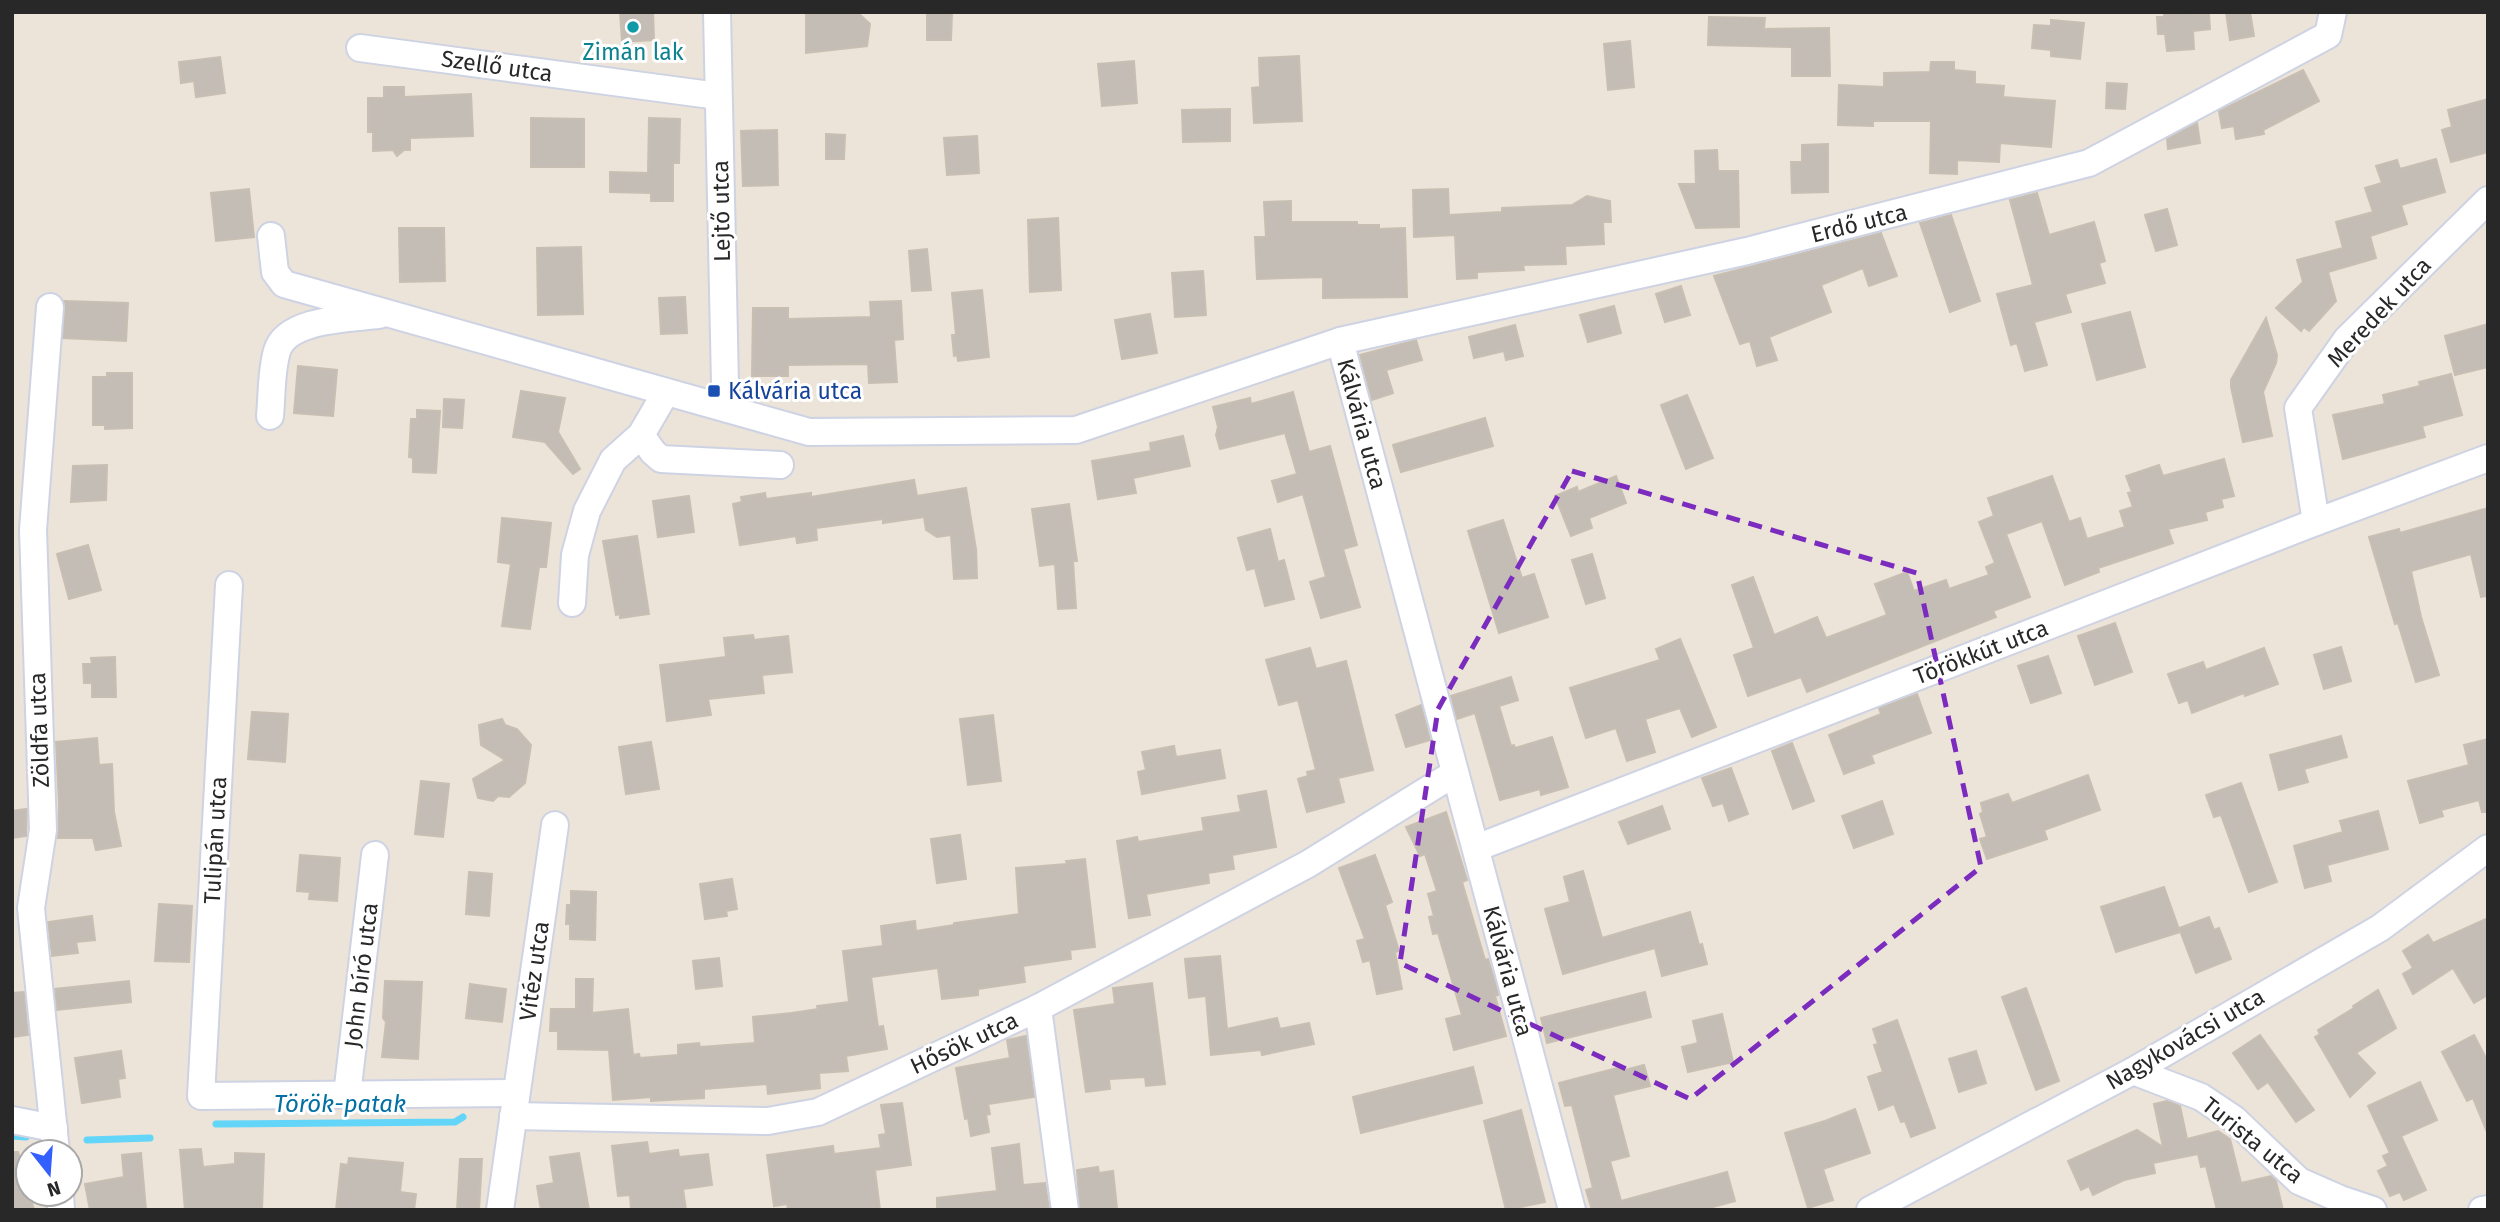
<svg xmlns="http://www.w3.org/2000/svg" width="2500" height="1222" viewBox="0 0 2500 1222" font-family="'Fira Sans',sans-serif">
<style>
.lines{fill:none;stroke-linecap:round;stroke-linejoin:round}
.stream{stroke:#62d5f8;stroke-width:7}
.building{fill:#c3bdb6;stroke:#c8bfb2;stroke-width:2}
.minor-casing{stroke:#ced3e3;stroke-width:30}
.minor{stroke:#fff;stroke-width:26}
.marked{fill:none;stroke:#7b2cbf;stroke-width:5;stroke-dasharray:14 9;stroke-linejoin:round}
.culture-dot{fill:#0f9aa8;stroke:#fff;stroke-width:2.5}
.transit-dot{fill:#1a4fb4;stroke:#fff;stroke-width:2.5}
.labels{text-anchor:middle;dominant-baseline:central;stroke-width:6;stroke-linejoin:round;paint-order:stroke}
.culture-label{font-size:23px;fill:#0d838f;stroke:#fff}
.street-label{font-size:23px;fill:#282828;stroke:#fff}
.transit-label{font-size:23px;fill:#164399;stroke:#fff;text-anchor:start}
.water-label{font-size:24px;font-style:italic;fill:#0270a3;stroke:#fff}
</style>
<rect width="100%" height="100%" fill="#ece3d9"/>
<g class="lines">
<!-- stream -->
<g class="stream">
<path d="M216,1124L455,1122L463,1117"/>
<path d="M12,1136L26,1137"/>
<path d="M87,1140L150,1138"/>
</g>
</g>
<!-- building -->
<g class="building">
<path d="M620,12H653L654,40L622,42Z"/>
<path d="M806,12H857L870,24L867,46L806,53Z"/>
<path d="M927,12H952L951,40H927Z"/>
<path d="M2164,12H2192V15L2209,14L2210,29L2193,31L2194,49L2167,51L2165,34H2158L2157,17H2164Z"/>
<path d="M2226,12H2250L2254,36L2230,40Z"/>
<path d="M1709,17L1765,18L1764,29L1829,28L1830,76H1792V47L1708,45Z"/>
<path d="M2051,20L2084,23L2080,59L2051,56V50L2032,48L2034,25L2051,26Z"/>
<path d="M1630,41L1634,87L1608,90L1604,44Z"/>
<path d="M1299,56L1302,121L1254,123L1252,88L1260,87L1259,58Z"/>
<path d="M220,57L225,93L196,97L194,81L181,83L179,62Z"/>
<path d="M1134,61L1137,103L1102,106L1098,64Z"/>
<path d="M1931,62H1954V70L1975,72V84L2004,86L2003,97L2055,101L2051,147L2000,143L1999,162L1957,160V174L1930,173L1931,121H1873V126L1838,125L1839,85L1884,87V73L1930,72Z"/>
<path d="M2303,70L2319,101L2263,130L2264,134L2236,139L2234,126L2222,128L2219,111Z"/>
<path d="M2107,83L2127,84L2125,109L2106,108Z"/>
<path d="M384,87H404V97L471,94L473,136L410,138V150H404L397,156L393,150L373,151V132H368V98H384Z"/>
<path d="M2488,99V152L2451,162L2442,130L2452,127L2448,110Z"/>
<path d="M1230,109V141L1183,142L1182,110Z"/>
<path d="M531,118L584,119V167H531Z"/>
<path d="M649,118L680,119L679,163H673V201H651V193L610,192V172L648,173Z"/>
<path d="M2197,123L2200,143L2168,149L2167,139Z"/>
<path d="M777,130L778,185L743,186L741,131Z"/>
<path d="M826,134L845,135L844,159H826Z"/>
<path d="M977,136L979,173L947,175L944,138Z"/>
<path d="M1828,144V192L1792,193L1791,162H1802V145Z"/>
<path d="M1717,150L1718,171H1738L1739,227L1696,228L1679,184H1696L1695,151Z"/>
<path d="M2436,159L2445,192L2401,205L2407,224L2370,236L2376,258L2328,272L2336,301L2309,331L2304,327L2301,331L2276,308L2303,282L2297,260L2343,248L2336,222L2373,212L2365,188L2382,183L2376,166L2397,160L2400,169Z"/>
<path d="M249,189L254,237L216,241L211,193Z"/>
<path d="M1448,189L1449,215L1502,212V208L1572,205L1587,196L1610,201L1611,222H1603L1604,244L1565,246L1566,264L1523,265L1524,270L1477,272V278L1457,279L1455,235L1414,237L1413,190Z"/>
<path d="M2037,193L2049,235L2094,222L2105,261L2099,263L2105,283L2065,294L2071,312L2034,322L2047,365L2025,371L2017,343L2011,345L1997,294L2033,285L2010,200Z"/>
<path d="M1291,201V222H1357V225H1379V229L1405,228L1407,297L1323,298V277L1257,279L1255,237H1266L1264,202Z"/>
<path d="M2167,209L2177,245L2156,251L2145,215Z"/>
<path d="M1951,215L1980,301L1950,312L1920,223Z"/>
<path d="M1058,218L1061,290L1030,292L1028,220Z"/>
<path d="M399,228H444L445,281L400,282Z"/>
<path d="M1881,233L1897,276L1869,286L1863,268L1821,285L1831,312L1769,337L1777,360L1757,366L1750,341L1740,344L1714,276Z"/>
<path d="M581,247L583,314L538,315L537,248Z"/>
<path d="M927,249L931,290L912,291L909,251Z"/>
<path d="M1203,271L1206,315L1175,317L1172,273Z"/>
<path d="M1681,286L1690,315L1665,322L1656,294Z"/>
<path d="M982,290L989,357L958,361L957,355L954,356L952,335H956L952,293Z"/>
<path d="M685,297L687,333L661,334L659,298Z"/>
<path d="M64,301L128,303L126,341L63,338Z"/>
<path d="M901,301L903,339L894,340L897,382L869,383L868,364L788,365V376H752L753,308H788V319L871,317L870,302Z"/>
<path d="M1614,306L1621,333L1588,342L1580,315Z"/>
<path d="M2130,312L2145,367L2097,380L2082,324Z"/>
<path d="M1150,314L1157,353L1122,359L1115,320Z"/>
<path d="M2266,318L2277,355L2276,363L2263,392L2272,436L2243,442L2231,387V380Z"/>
<path d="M2488,324V367L2455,375L2445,336Z"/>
<path d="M1515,325L1523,356L1506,360L1504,351L1474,358L1469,337Z"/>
<path d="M1416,340L1422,360L1386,370L1393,393L1372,400L1360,355Z"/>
<path d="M298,366L337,370L333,416L294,413Z"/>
<path d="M107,373H132V428L105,429V425H93V377H107Z"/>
<path d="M2451,374L2462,415L2422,426L2425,437L2343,459L2333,415L2385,404L2383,395L2420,386L2419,382Z"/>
<path d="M521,391L565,398L558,432L580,469L573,474L545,442L513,437Z"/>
<path d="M1293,392L1309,452L1330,446L1357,545L1343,549L1360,607L1321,618L1310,582L1326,577L1303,494L1278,502L1272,481L1297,474L1285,433L1220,449L1216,435L1218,427L1213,407L1250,398L1251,404Z"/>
<path d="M1687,395L1713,458L1686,469L1661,405Z"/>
<path d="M444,399L464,400L462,428L443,427Z"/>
<path d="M417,410L440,411L436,473L413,472V458L409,457L411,419H417Z"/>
<path d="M1485,418L1493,446L1401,472L1393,445Z"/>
<path d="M1183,436L1190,466L1133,478L1136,493L1098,499L1092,461L1151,451L1150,443Z"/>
<path d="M2224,459L2234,496L2221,499L2223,507L2205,512L2207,520L2168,529L2173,543L2098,568L2099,572L2065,585L2042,521L2006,534L2030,597L1993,611L1996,617L1807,692L1801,677L1748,696L1734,655L1754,648L1732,585L1753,577L1774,635L1817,617L1826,638L1887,615L1875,584L1907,572L1914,591L1946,580L1949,589L1989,575L1986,567L1995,563L1979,522L1994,516L1988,498L2052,476L2069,522L2080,518L2087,539L2125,527L2120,511L2133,507L2128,493L2132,492L2126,476L2159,465L2163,476Z"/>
<path d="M107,465L106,500L71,502L73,466Z"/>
<path d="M1616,476L1626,503L1589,518L1592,528L1571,536L1555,496L1577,487L1578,492Z"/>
<path d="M914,480L917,496L966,488L976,549L977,578L954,579L951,535L937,537L926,530L924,517L883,523V519L816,528L817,540L797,543L796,536L740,545L733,504L742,502L741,497L765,493L766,499L811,493V497Z"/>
<path d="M689,496L694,532L658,537L653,501Z"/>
<path d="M1069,504L1077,561H1073L1076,608L1058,609L1055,564L1040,566L1032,509Z"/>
<path d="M2488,508V596L2481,597L2471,554L2411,571L2421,617L2439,675L2416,682L2398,623L2395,624L2369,537L2399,529L2400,533Z"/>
<path d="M502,518L551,523L546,567H539L530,629L502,626L511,564L498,562Z"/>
<path d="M1503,520L1522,578L1534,574L1548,617L1499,633L1468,531Z"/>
<path d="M1270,529L1278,562L1284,560L1294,599L1265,606L1255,568L1247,570L1238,538Z"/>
<path d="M637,536L649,614L620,618V614L616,615L603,541Z"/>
<path d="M88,545L101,590L69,599L57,554Z"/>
<path d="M1592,554L1605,598L1586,604L1572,560Z"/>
<path d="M2115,623L2132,672L2095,685L2078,636Z"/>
<path d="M753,635L754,640L788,636L792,672L762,675L764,693L708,699L711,715L667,721L660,665L726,657L724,638Z"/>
<path d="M1680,639L1716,727L1692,737L1680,708L1645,719L1655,752L1627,761L1616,728L1586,738L1570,688L1660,660L1656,649Z"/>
<path d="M2341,647L2351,681L2324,689L2314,655Z"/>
<path d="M1310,648L1316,669L1346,661L1373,770L1338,778L1344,802L1307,812L1298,779L1308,776L1307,772L1316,770L1298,700L1279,705L1266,660Z"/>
<path d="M2264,648L2278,684L2245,696L2244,693L2192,713L2188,700L2179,703L2168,674L2203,662L2206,670Z"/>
<path d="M2048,656L2061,693L2031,703L2018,666Z"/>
<path d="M115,657L116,697H92V683H84L83,664H92L91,658Z"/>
<path d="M1511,677L1518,700L1499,706L1511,746L1514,745L1515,748L1552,737L1568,787L1541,795L1540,789L1500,800L1475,713L1457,719L1451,696Z"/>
<path d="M1917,694L1931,733L1871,755L1874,763L1844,774L1829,735L1881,714L1879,708Z"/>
<path d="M1421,705L1430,740L1406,747L1396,715Z"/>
<path d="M252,712L288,714L285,762L248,759Z"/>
<path d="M993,715L1001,781L968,785L960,719Z"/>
<path d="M502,719L505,725L517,729L531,745L525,783L509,797L498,796L493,801L478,798L473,779L505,760L481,745L479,725Z"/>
<path d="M2341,736L2347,757L2304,769L2308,782L2279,790L2270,755Z"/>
<path d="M97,738L99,765L112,764L114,812L121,846L96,850L93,838H58L59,804L56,742Z"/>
<path d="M2488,739V812H2482L2479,800L2441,810L2443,816L2420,823L2408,781L2469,765L2464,745Z"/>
<path d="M651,742L659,789L626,794L619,747Z"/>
<path d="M1792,743L1814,801L1793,809L1772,751Z"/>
<path d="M1174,746L1176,757L1220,750L1225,778L1142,794L1138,772L1146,770L1142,752Z"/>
<path d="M1731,768L1748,814L1729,821L1723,803L1713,806L1702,778Z"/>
<path d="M2088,775L2100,810L2044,830L2047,839L1987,859L1980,839L1987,837L1980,814L1983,812L1981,803L2008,794L2012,803Z"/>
<path d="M421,781L449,784L443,837L415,834Z"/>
<path d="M2241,783L2277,882L2249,892L2221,815L2214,817L2206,795Z"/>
<path d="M1266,791L1276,847L1232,855L1234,869L1208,873L1209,883L1146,894L1150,915L1129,918L1117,841L1137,837L1138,842L1204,831L1202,818L1241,812L1238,796Z"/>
<path d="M1882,801L1893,834L1854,848L1842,816Z"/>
<path d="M1662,806L1670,829L1628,844L1619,822Z"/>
<path d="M27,809L26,836L12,838V811Z"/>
<path d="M2378,811L2388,849L2327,865L2331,881L2305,888L2294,846L2343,832L2340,821Z"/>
<path d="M1446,812L1467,880L1462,882L1485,960L1488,959L1498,992V995L1495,996L1506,1036L1454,1050L1446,1019L1462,1015L1438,933L1433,934L1429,917L1434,916L1428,894L1437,891L1425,854L1420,856L1406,827Z"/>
<path d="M960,835L966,879L937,883L931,839Z"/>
<path d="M300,855L340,858L337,901L309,899L310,892L297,891Z"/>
<path d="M1375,855L1392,902L1385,905L1399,951L1395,952L1402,989L1377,994L1370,960L1363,962L1357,941L1365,939L1339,868Z"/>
<path d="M1085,859L1095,947L1070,950L1071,959L1023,966L1025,982L978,989V995L942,999L938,968L871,977L878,1027L883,1026L887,1049L846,1056L848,1071L819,1073L820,1088L768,1094L767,1084L704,1089V1098L651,1101V1097L613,1100L609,1050L558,1049V1031H550L551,1009H576V979H593L592,1013L628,1009L633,1055L639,1054L640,1058L678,1055V1045L699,1043L700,1047L755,1043L753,1017L792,1013L818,1009L817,1006L849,1002L843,951L883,946L881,926L915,921L916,931L954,925V923L1019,914L1016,868L1067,864L1066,861Z"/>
<path d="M1583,871L1602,938L1690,912L1699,945L1702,944L1707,964L1662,976L1655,948L1563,974L1545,909L1570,902L1564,877Z"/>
<path d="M469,872L492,874L489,916L466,914Z"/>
<path d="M732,879L737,909L726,911L727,916L705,919L700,884Z"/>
<path d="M2164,887L2180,932L2116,952L2101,907Z"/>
<path d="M571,891L596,892L595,940L570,939V924H566L567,905H571Z"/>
<path d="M159,904L192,906L189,962L155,961Z"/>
<path d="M92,916L95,940L76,942L78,953L52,956L48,922Z"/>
<path d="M2209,917L2214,930L2219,928L2231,959L2196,973L2179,928Z"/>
<path d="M2488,918V995L2474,1003L2453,968L2413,994L2403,974L2413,968L2403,951L2428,935L2433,943Z"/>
<path d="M1220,956L1227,1029L1277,1018L1280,1029L1309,1023L1314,1044L1262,1055L1261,1050L1211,1055L1206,996L1189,998L1185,959Z"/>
<path d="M719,958L722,986L696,989L693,961Z"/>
<path d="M129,981L131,1002L57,1010L55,989Z"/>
<path d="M385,981L422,982L418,1059L382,1057L386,1022L383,1018Z"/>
<path d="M1152,983L1165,1084L1146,1086L1145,1077L1109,1079L1110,1089L1086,1092L1074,1010L1115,1004L1113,988Z"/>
<path d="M470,984L506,989L502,1022L466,1018Z"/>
<path d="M2026,988L2059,1081L2036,1090L2002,997Z"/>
<path d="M2378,990L2396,1028L2356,1053L2375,1073L2350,1097L2315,1037L2320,1034L2318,1030L2354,1008L2353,1006Z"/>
<path d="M24,992L28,1035L12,1037V993Z"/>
<path d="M1645,992L1651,1017L1547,1043L1541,1018Z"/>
<path d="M1722,1014L1733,1062L1688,1072L1682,1047L1698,1043L1693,1021Z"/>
<path d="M1897,1020L1935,1128L1911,1137L1905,1121L1901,1122L1894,1104L1879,1110L1868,1077L1883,1072L1874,1045L1878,1044L1873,1029Z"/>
<path d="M2260,1035L2314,1110L2296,1122L2268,1082L2258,1089L2233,1053Z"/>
<path d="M2474,1035L2488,1062L2487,1132L2473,1098L2467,1101L2442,1052Z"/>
<path d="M1026,1036L1034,1097L988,1104L990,1114L986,1115L989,1132L971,1136L968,1118L965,1119L956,1068L1010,1058L1007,1040Z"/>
<path d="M121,1051L125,1078L118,1079L120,1097L82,1103L75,1058Z"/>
<path d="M1976,1051L1986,1083L1959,1092L1949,1059Z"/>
<path d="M1644,1065L1650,1086L1613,1095L1629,1156L1610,1161L1621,1201L1727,1172L1735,1201L1702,1210H1592L1586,1190L1593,1188L1572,1105L1565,1106L1559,1083L1621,1067V1071Z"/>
<path d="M1473,1067L1482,1103L1361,1133L1353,1097Z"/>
<path d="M2420,1082L2437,1120L2401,1136L2426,1190L2404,1200L2400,1192L2390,1196L2378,1171L2388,1166L2383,1156L2390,1153L2368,1106Z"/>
<path d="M2167,1101L2180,1106L2187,1139L2218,1131L2230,1139L2241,1183L2271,1176L2276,1181L2283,1210H2217L2206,1166L2201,1167L2198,1154L2153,1163L2155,1173L2124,1180L2093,1195L2089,1186L2081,1190L2068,1161L2137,1130L2163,1147L2154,1104Z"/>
<path d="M902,1103L911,1165L875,1170L880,1210H788L787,1204L774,1206L767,1155L833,1146L834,1154L881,1148L879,1135L886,1134L881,1105Z"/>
<path d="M1855,1109L1870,1153L1823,1169L1833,1200L1808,1208L1785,1133L1825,1121Z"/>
<path d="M1521,1110L1545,1202L1506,1210L1484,1121Z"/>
<path d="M647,1142L649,1154L678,1150L679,1157L708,1154L712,1185L683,1189L686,1210H631L630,1195L618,1196L612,1146Z"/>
<path d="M1019,1144L1023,1185L1045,1183L1049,1208L937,1210V1198L997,1191L992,1148Z"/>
<path d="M201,1149L203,1167L235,1164V1153L264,1154L262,1210H185L180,1150Z"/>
<path d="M12,1152H18L34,1210H12Z"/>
<path d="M141,1153L146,1210H90L85,1184L124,1177L122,1155Z"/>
<path d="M579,1153L589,1210H541L537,1186L554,1183L550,1157Z"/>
<path d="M349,1158L403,1163L400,1192L416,1194L414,1210H336L341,1164L348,1165Z"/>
<path d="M460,1159H482L479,1210H457Z"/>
<path d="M1098,1167L1099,1173L1113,1171L1117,1208L1080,1210L1077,1170Z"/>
</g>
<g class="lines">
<!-- minor casing -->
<g class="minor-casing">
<g id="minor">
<path d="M717,12L725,384L728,409"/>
<path d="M360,48L718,96"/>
<path d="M271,236L275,272L284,284L809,432L1076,430L1340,341L1747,251L2089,163L2328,35L2333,12"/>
<path d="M50,307L33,530L43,830L31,908L56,1152"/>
<path d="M1340,341L1572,1210"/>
<path d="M270,416C272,395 271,371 277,351C287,318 351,319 379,315"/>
<path d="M641,435L653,452L661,459L780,465"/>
<path d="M2316,522L2298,408L2347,339L2488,200"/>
<path d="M229,585L201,1096L516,1093"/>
<path d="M572,603L575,555L587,511L613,460L641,435L666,392"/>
<path d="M1476,848L2316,522L2488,458"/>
<path d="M1038,1008L1065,1210"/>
<path d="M2133,1071L2201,1097L2234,1119L2299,1181L2340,1199L2373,1210"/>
<path d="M347,1095L375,855"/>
<path d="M513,1116L768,1121L818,1112L1038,1008L1308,864L1455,773"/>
<path d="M12,1120L54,1128"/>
<path d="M60,1194L61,1210"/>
<path d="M500,1210L555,825"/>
<path d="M1870,1210L2133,1071L2380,928L2488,848"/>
<path d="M2482,1210L2488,1209"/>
</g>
</g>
<!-- minor -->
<use href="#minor" class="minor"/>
</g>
<!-- marked area -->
<path class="marked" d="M1572,471L1917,573L1981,867L1690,1099L1400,963L1438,709Z"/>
<!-- markers -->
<circle class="culture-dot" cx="633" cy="27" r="7"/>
<rect class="transit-dot" x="707" y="384" width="14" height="14" rx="3.5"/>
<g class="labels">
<!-- culture labels -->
<g class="culture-label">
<text x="633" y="52">Zimán lak</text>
</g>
<!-- street labels -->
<g class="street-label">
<text transform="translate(497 66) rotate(8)">Szellő utca</text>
<text transform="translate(721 211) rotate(-91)">Lejtő utca</text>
<text transform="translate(1859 223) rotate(-14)">Erdő utca</text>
<text transform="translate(2379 312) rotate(-47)">Meredek utca</text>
<text transform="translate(1362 424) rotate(75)">Kálvária utca</text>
<text transform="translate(1981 652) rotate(-21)">Törökkút utca</text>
<text transform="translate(39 730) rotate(-92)">Zöldfa utca</text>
<text transform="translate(215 840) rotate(-87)">Tulipán utca</text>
<text transform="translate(534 971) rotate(-82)">Vitéz utca</text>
<text transform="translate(1508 971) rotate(75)">Kálvária utca</text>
<text transform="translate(361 975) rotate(-83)">John bíró utca</text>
<text transform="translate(2185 1039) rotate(-30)">Nagykovácsi utca</text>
<text transform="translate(964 1043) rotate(-25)">Hősök utca</text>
<text transform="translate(2253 1140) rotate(39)">Turista utca</text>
</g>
<!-- transit labels -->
<g class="transit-label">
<text x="728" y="391">Kálvária utca</text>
</g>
<!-- water labels -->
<g class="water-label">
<text x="340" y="1104">Török-patak</text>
</g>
</g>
<!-- border -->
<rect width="2500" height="1222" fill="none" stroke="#282828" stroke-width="28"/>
<!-- north arrow -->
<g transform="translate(49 1173) rotate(163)"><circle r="33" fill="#ffffff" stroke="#a9a9a9" stroke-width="2"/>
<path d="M0-5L12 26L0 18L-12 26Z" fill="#335fff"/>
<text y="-10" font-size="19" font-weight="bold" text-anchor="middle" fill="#282828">N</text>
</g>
</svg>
